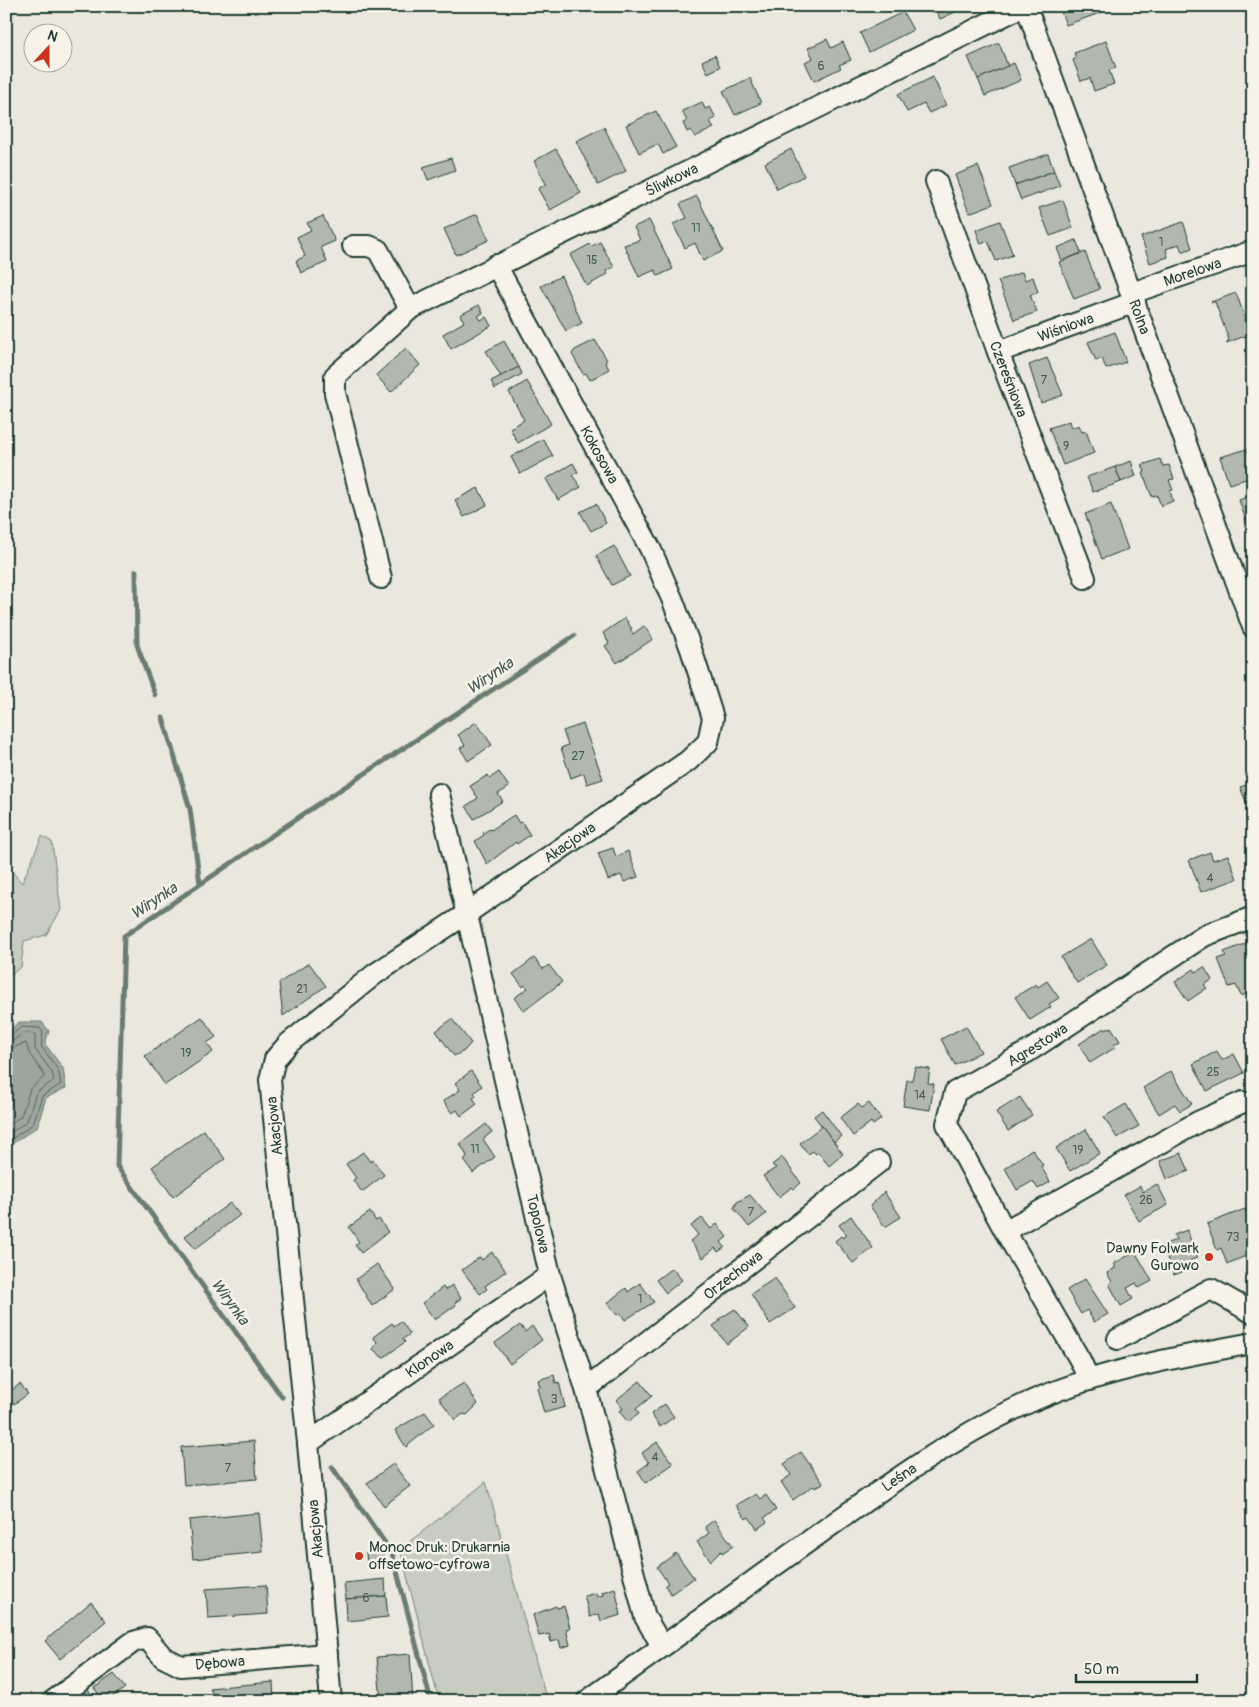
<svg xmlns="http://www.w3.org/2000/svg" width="1259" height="1707" viewBox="0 0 1259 1707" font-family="Pangolin,sans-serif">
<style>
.green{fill:#c8ccc1;stroke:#74847a}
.water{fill:#9ca69c;stroke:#6a7c72}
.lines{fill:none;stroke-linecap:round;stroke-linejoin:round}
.shore{stroke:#51675e;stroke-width:1}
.stream{stroke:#6a7c72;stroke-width:5}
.building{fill:#b2b8ae;stroke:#1f3d34}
.minor-casing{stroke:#1f3d34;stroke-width:24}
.minor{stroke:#f7f3e8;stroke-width:20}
.poi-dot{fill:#c8321e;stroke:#f7f3e8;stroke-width:2}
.labels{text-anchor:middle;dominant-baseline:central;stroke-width:5;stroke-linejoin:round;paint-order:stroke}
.number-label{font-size:12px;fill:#445c52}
.street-label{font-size:15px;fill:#1f3d34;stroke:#f7f3e8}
.poi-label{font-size:15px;fill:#1f3d34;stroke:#f7f3e8;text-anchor:end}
.water-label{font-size:16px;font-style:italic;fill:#445c53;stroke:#f7f3e8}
</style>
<rect width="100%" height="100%" fill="#eae8dd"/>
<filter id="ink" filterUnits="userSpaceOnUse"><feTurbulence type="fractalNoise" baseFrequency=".02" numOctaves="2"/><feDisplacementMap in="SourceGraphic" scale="10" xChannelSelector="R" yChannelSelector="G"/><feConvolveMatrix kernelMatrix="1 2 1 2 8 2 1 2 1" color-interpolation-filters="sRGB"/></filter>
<g filter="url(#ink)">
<!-- green -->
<g class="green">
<path d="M42,836L52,842L61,910L46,935L24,941L21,967L6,978V868L8,867L22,883Z"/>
<path d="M486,1482L547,1701H439L400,1549Z"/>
</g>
<!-- water -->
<path class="water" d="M19,1022H42L49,1031L45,1044L63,1068L66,1088L46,1098L37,1127L6,1148V1033Z"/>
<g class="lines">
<!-- shore -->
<g class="shore">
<path d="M6,1037L11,1036L21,1027L40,1028L43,1033L41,1046L58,1070L61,1084L42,1096L33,1124L6,1143"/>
<path d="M6,1043L13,1041L23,1033L35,1034V1049L52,1072L54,1080L36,1093L27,1121L6,1136"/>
<path d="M6,1050L26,1043L29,1053L45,1076L30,1089L21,1116L6,1127"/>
</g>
<!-- stream -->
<g class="stream">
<path d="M136,571L137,645L155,695"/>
<path d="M163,718L190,809L200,884"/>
<path d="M282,1397L117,1166L124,936L308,811L574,636"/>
<path d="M332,1467L392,1553L431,1701"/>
</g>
</g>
<!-- building -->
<g class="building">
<path d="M934,6H968L940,19Z"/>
<path d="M1059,6H1110L1111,9L1066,25Z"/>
<path d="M903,12L913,30L869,52L860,33Z"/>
<path d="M827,39L831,48L843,42L851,60L839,65L841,68L814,81L805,62L813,58L808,48Z"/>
<path d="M1106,41L1116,68L1109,70L1114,84L1094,91L1090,78L1081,81L1073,60L1076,58L1074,53Z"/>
<path d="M999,43L1008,66L978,79L968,57Z"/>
<path d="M715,55L720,67L708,73L702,61Z"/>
<path d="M1014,63L1021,80L985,96L978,79Z"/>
<path d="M933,77L946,105L929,113L924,104L907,112L898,94Z"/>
<path d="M750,78L761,103L735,115L723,91Z"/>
<path d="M702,102L705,109L710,107L716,118L710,121L714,128L695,137L691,130L687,132L683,123L687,121L682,111Z"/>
<path d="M656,111L676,147L663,154L658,144L639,153L626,125Z"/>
<path d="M604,127L626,171L598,185L576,141Z"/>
<path d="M556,149L581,193L550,210L538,189L546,184L534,161Z"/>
<path d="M791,149L804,176L777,189L765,163Z"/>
<path d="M1048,154L1054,171L1015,185L1009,168Z"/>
<path d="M451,158L455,170L428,180L423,167Z"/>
<path d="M978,166L993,204L969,213L955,175Z"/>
<path d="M1054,171L1060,186L1021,200L1015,185Z"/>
<path d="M697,196L723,251L703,261L695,243L685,248L673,224L687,218L680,204Z"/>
<path d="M1063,200L1073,228L1050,236L1039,208Z"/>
<path d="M477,214L489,240L456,255L444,229Z"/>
<path d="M323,216L335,241L321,247L327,262L301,273L296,261L305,256L297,237L311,230L307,223Z"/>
<path d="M649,220L673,269L658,276L655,270L639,277L624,245L640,240L634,227Z"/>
<path d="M1000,221L1013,255L996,261L988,241L981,244L976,230Z"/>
<path d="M1183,222L1192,248L1182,252L1179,244L1166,249L1168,257L1150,263L1141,237Z"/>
<path d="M1076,240L1081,253L1062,261L1057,248Z"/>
<path d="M600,242L614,267L606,271L608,274L587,286L570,255L590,244L592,246Z"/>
<path d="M1085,252L1100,289L1074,299L1059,262Z"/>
<path d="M1022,272L1025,280L1033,277L1038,292L1030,295L1037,312L1014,320L998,281Z"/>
<path d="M561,276L582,323L566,331L541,286Z"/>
<path d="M1236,293L1251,334L1226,343L1229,340L1215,302H1211Z"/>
<path d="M479,305L483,313L478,316L481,320L486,317L491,326L451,349L443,334L464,322L460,315Z"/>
<path d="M1115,332L1126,362L1106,369L1102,358L1096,361L1088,342Z"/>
<path d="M595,340L607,360L605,362L609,369L590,380L586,373L583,374L572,354L575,350Z"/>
<path d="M504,341L519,367L501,377L486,351Z"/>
<path d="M406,348L420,365L391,392L376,375Z"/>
<path d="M1047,358L1063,395L1041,403L1029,365Z"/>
<path d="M519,367L522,374L495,389L491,381Z"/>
<path d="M527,381L551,424L518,443L510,428L524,420L509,392Z"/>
<path d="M1069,421L1071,428L1079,425L1082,432L1086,431L1094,453L1063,465L1049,428Z"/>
<path d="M543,439L553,456L520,474L511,457Z"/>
<path d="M1247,449L1253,467V477L1229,484L1220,457Z"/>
<path d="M1160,459L1163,466L1169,465L1174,479L1169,480L1173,490L1170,491L1173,501L1161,506L1157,495L1152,497L1143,473L1145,472L1142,465Z"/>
<path d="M1131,461L1136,476L1121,482L1115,467Z"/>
<path d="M573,463L578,472L572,475L581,487L558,500L546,479Z"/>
<path d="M1115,467L1121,482L1093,492L1087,477Z"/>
<path d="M478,488L487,505L464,517L455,500Z"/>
<path d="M1253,495V538H1252L1239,500Z"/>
<path d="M596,504L606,523L591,531L580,512Z"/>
<path d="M1111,504L1128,549L1102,559L1085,514Z"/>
<path d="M614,546L630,576L612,585L596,556Z"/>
<path d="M625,618L632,629L630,630L633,634L644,626L653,639L617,663L605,646L609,643L603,633Z"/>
<path d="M476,722L492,745L468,761L460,748L465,745L458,735Z"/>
<path d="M583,724L603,779L587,784L584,773L571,778L561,748L568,745L563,731Z"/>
<path d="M499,772L509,787L498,794L503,801L474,819L466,806L478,798L470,786L488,775L490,778Z"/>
<path d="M1253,783V808L1249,809L1240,787Z"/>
<path d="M514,815L519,823L522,822L530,835L517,844L516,842L487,864L475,841L484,835L483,833L490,829L491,830Z"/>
<path d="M613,848L616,857L628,851L638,877L624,882L621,875L608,880L598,853Z"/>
<path d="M1210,852L1213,860L1228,855L1237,879L1201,892L1189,860Z"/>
<path d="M1091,939L1107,965L1077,983L1061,957Z"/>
<path d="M1247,943L1253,959V991L1241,996L1236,985L1229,987L1218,959L1226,956L1224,952Z"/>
<path d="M534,958L543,969L549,965L562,982L524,1011L514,998L528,988L525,985L523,987L513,974Z"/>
<path d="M309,963L326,986L283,1016L279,983Z"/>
<path d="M1204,967L1212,980L1204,985L1207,988L1188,1001L1175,982L1194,969L1196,972Z"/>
<path d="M1047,981L1059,998L1049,1004L1051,1007L1030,1020L1015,997L1036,984L1038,987Z"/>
<path d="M202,1017L216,1037L207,1043L213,1052L165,1085L145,1056Z"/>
<path d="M452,1019L471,1043L464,1051L454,1056L436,1031Z"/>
<path d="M966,1026L981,1052L955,1065L941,1039Z"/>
<path d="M1111,1027L1120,1041L1114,1045L1116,1047L1090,1063L1079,1044L1104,1028L1105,1030Z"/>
<path d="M1217,1051L1222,1060L1234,1054L1244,1073L1207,1091L1193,1064Z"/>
<path d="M915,1067L930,1069L928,1083L934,1084L930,1110L903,1106L907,1080H912Z"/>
<path d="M471,1071L482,1086L474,1093L476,1096L473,1098L477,1104L461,1116L457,1110L452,1113L443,1101L460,1090L455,1083Z"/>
<path d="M1171,1071L1192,1104L1180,1111L1175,1104L1159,1114L1143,1088Z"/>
<path d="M1020,1097L1032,1115L1008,1131L996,1112Z"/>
<path d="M869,1103L881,1119L873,1125L871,1122L853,1136L840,1118L858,1104L862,1108Z"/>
<path d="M1126,1104L1139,1126L1117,1138L1104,1117Z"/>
<path d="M822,1110L841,1136L834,1142L814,1116Z"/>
<path d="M486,1124L492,1132L483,1139L495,1157L473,1173L464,1160L467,1156L460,1144Z"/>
<path d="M822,1126L843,1154L829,1166L818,1152L816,1154L813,1151L808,1154L800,1143Z"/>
<path d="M1086,1129L1100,1153L1070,1171L1056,1148Z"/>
<path d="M204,1130L225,1159L173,1197L152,1167Z"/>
<path d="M1032,1149L1043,1165L1041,1166L1050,1182L1038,1189L1033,1181L1017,1190L1005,1168Z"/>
<path d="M363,1152L370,1162L373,1160L384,1175L362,1192L353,1180L356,1178L346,1164Z"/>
<path d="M1181,1153L1189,1171L1167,1179L1160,1161Z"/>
<path d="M782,1157L801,1183L794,1189L792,1187L779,1197L763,1176L776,1168L772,1165Z"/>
<path d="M1157,1184L1168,1205L1139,1221L1124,1195L1140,1186L1143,1192Z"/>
<path d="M884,1192L901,1217L885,1227L870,1206Z"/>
<path d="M750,1195L766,1214L749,1227L734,1208L737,1202Z"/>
<path d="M230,1203L240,1215L195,1249L185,1236Z"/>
<path d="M1245,1209L1253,1228L1251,1236L1253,1253L1227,1264L1221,1248L1217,1250L1207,1224Z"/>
<path d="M370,1212L376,1221L379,1219L388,1232L361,1253L355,1245L359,1242L349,1227Z"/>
<path d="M851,1216L873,1248L853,1263L835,1241L841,1236L843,1238L847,1235L839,1225Z"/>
<path d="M702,1218L711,1229L717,1224L727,1237L721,1242L725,1247L718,1252L715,1248L703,1258L690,1241L698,1235L691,1226Z"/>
<path d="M1187,1230L1197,1258L1189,1261L1192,1268L1174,1275L1162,1245L1176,1240L1174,1235Z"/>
<path d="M492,1252L506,1271L485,1286L487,1289L480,1294L462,1270L480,1257L482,1260Z"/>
<path d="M1133,1253H1136L1152,1281L1139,1288L1136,1283L1127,1288L1133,1299L1121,1306L1109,1284L1112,1282L1107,1273L1115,1268V1263Z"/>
<path d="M377,1264L395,1289L372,1306L356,1279Z"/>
<path d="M672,1268L682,1280L666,1293L656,1280Z"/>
<path d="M775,1278L795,1308L770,1324L751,1294Z"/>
<path d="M1085,1279L1108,1314L1094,1322L1087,1310L1081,1314L1067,1290Z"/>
<path d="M640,1283L654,1302L625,1320L620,1313L617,1315L607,1303L626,1288L628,1292Z"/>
<path d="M452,1285L461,1298L455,1303L456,1305L435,1320L422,1303L443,1287L445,1290Z"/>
<path d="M735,1309L749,1327L727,1344L713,1326L720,1321L719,1319Z"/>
<path d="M401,1321L410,1334L403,1339L405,1342L383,1358L373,1349L377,1342L373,1337L392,1323L394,1326Z"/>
<path d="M520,1325L525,1332L532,1326L542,1340L510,1364L495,1343Z"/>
<path d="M554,1375L556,1383L559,1382L565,1407L544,1413L537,1388L540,1387L538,1380Z"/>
<path d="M640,1381L652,1396L636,1409L639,1414L628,1422L619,1411L623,1409L616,1400Z"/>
<path d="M464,1383L478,1404L467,1415L463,1414L455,1420L439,1398Z"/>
<path d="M20,1384L28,1394L14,1404L6,1394Z"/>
<path d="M665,1404L674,1417L660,1427L651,1414Z"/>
<path d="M425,1412L434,1424L406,1447L395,1430Z"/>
<path d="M254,1441L257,1479L184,1485L181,1447Z"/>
<path d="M657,1442L673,1464L646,1483L638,1471L649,1463L642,1453Z"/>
<path d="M801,1452L823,1483L815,1488L813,1486L793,1500L781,1482L791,1475L784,1464Z"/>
<path d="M393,1464L410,1486L384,1506L367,1483Z"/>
<path d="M756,1494L760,1499L766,1495L776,1510L764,1518L767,1522L757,1529L749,1517L746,1519L736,1505Z"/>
<path d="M259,1513L263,1552L193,1559L189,1520Z"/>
<path d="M714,1520L733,1546L722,1553L721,1551L711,1561L697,1542L709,1533L705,1527Z"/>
<path d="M383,1552L384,1562L367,1563L366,1553Z"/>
<path d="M676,1553L694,1578L671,1594L665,1585L668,1583L657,1567Z"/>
<path d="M385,1579L386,1596L346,1599L344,1583Z"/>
<path d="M266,1585L268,1614L208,1618L206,1589Z"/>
<path d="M615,1588L621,1615L601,1621L599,1614L590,1617L584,1596L596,1593L597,1597L603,1595L602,1592Z"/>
<path d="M386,1596L388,1617L347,1621L346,1599Z"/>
<path d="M91,1602L106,1621L60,1659L45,1641Z"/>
<path d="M556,1606L557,1608L564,1606L570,1628L566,1629L570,1645L561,1648L559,1640L551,1642L549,1634L539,1636L533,1615Z"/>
<path d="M410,1654L413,1701H381L377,1657Z"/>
<path d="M114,1674L125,1688L107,1701H104L94,1688Z"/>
<path d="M273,1682L274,1701H218L209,1688Z"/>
<path d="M86,1687L95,1700L93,1701H80L76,1695Z"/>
</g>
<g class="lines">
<!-- minor casing -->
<g class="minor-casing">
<g id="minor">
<path id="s1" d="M1026,6L1253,627"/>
<path id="s2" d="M936,181L998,352L1085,578"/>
<path d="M353,246H369L378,250L410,309"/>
<path id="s3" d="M1132,293L1253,251"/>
<path id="s4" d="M998,352L1135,302"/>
<path id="s5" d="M381,578L335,393V376L410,309L1023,6"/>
<path id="s6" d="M439,794L550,1275L586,1389L645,1617L662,1646"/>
<path d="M1005,1231L1198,1122L1243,1102"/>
<path d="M1118,1339L1211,1289L1253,1313"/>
<path id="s7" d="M1089,1380L1080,1360L1005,1231L947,1124L955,1092L1029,1051L1204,936L1253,917"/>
<path id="s8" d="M586,1389L879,1162"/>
<path id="s9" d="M308,1443L550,1275"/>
<path id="s10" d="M53,1701L133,1642L147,1638L163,1657L181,1666L327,1654"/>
<path id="s11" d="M331,1701L308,1443L270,1080L275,1059L289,1043L375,974L466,914L688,761L708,742L713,718L691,649L673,601L650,548L496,265"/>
<path id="s12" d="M587,1701C661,1648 735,1594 809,1541C878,1492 946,1441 1023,1405C1094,1372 1176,1357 1253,1343"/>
</g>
</g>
<!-- minor -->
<use href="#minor" class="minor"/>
</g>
</g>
<!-- markers -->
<g class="poi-dot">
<circle cx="1209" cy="1257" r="5"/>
<circle cx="359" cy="1556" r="5"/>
</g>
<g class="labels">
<!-- number labels -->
<g class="number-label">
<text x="821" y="66">6</text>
<text x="696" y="228">11</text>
<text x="1161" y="242">1</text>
<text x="592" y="260">15</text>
<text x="1044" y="380">7</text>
<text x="1066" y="446">9</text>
<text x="578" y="756">27</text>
<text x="1210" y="878">4</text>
<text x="302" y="989">21</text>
<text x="186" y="1053">19</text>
<text x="1213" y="1072">25</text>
<text x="920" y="1095">14</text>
<text x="475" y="1149">11</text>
<text x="1078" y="1150">19</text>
<text x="1146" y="1200">26</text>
<text x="751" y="1212">7</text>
<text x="1233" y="1237">73</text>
<text x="640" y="1299">1</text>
<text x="554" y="1399">3</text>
<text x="655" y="1457">4</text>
<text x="228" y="1468">7</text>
<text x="366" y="1598">6</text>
</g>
<!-- street labels -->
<g class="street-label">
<text stroke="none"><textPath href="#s5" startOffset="600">Śliwkowa</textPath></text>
<text stroke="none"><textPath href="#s3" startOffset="64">Morelowa</textPath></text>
<text stroke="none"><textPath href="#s1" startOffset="331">Rolna</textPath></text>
<text stroke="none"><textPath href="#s4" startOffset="72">Wiśniowa</textPath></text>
<text stroke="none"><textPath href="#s2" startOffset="211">Czereśniowa</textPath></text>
<text transform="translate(599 455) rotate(61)">Kokosowa</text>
<text stroke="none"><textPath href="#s11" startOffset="1012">Akacjowa</textPath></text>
<text stroke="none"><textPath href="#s7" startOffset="421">Agrestowa</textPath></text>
<text transform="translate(275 1126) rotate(-96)">Akacjowa</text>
<text stroke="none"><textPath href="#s6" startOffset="441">Topolowa</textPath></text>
<text stroke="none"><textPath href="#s8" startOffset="186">Orzechowa</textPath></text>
<text stroke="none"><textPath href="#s9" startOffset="148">Klonowa</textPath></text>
<text stroke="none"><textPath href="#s12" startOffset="384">Leśna</textPath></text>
<text transform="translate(316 1529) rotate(-95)">Akacjowa</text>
<text stroke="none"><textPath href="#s10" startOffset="198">Dębowa</textPath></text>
</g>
<!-- poi labels -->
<g class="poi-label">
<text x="1199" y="1248">Dawny Folwark<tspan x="1199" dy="17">Gurowo</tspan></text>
<text x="369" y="1547" text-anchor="start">Monoc Druk: Drukarnia<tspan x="369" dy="17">offsetowo-cyfrowa</tspan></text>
</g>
<!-- water labels -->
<g class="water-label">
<text transform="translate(490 676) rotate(-34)">Wirynka</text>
<text transform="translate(154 901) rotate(-34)">Wirynka</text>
<text transform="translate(230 1302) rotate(54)">Wirynka</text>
</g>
</g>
<!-- margin -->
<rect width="1259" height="1707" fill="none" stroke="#f7f3e8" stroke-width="25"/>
<rect x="12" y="12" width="1234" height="1682" fill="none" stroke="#1f3d34" stroke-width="2" filter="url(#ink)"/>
<!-- north arrow -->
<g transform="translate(48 48) rotate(21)"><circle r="24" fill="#f7f3e8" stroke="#a1aaa0"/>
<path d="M0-4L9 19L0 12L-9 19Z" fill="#c8321e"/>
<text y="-8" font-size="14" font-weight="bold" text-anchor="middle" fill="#1f3d34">N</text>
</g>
<!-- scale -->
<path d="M1076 1674v8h121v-8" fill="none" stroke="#1f3d34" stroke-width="2.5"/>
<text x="1084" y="1674" font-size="15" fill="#1f3d34" stroke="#f7f3e8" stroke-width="4" paint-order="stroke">50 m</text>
</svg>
